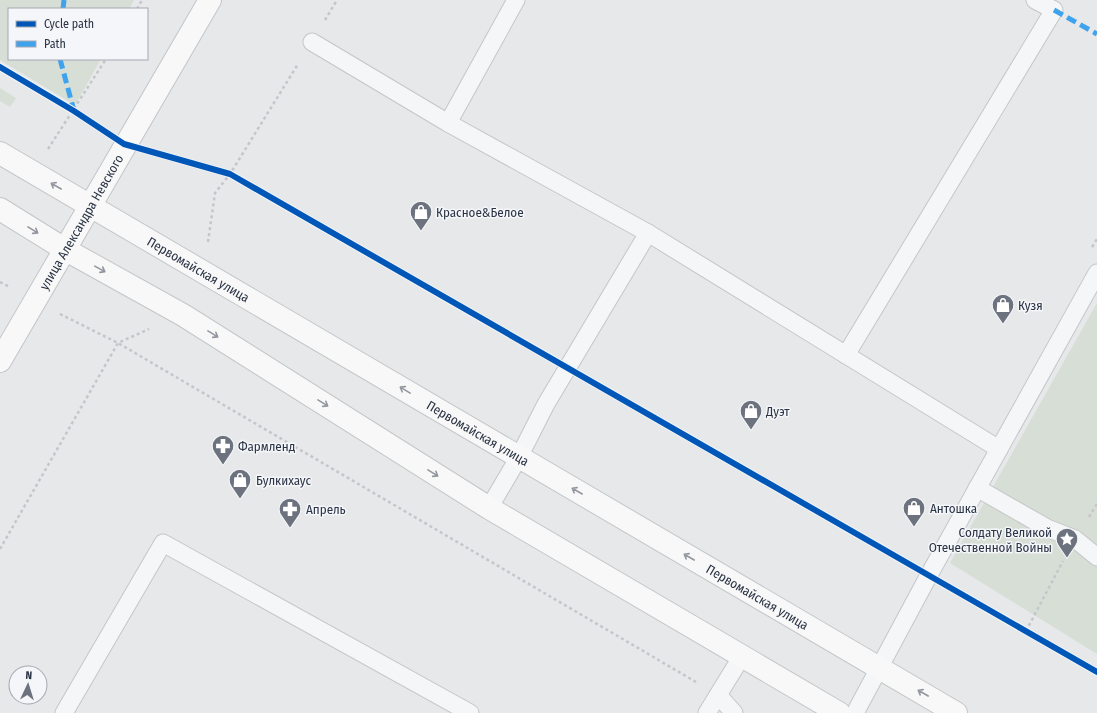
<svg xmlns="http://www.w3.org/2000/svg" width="1097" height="713" viewBox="0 0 1097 713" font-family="'Fira Sans Condensed',sans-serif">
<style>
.green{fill:#d6ded6}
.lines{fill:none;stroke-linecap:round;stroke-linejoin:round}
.lane-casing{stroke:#c4c6c8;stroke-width:19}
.secondary-casing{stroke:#c4c6c8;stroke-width:24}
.primary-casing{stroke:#c2c5c8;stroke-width:24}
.path{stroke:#c5c6ca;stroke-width:2.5;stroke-dasharray:3 3;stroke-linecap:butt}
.lane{stroke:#f5f6f7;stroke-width:17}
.secondary{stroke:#f8f8f8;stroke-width:22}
.primary{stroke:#f8f8f8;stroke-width:22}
.quiet{stroke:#3ea3ec;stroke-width:5;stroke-dasharray:10 5;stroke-linecap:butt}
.cycleway-casing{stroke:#f4f6f9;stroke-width:8}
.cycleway{stroke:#0057b8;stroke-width:6}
.oneway{stroke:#92969e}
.labels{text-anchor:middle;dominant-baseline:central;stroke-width:3;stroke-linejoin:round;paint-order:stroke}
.poi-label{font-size:13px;fill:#2b3445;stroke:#f4f6f9;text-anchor:start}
.street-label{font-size:13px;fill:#2b3445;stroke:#f4f6f9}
</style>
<rect width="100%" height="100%" fill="#e6e8ea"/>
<!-- green -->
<g class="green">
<path d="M0,0H134L129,9H9V59H101L75,105L0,60Z"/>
<path d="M0,88L16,98L10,107L0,101Z"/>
<path d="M1097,303V654L950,563Z"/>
</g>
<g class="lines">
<!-- lane casing -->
<g class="lane-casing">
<g id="lane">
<path d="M312,42L448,123L648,233L546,404L519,457L489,508"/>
<path d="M448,123L516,0"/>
<path d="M648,233L999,449"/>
<path d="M846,355L1054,10L1035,0"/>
<path d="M977,488L1047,528L1075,539L1097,557"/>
<path d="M718,695L734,713"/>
<path d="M64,713L163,543L470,713"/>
<path d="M707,713L742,656"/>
<path d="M855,713L929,575L1097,273"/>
</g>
</g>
<!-- secondary casing -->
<g class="secondary-casing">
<g id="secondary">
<path id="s1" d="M0,153L956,713"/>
<path d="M0,209L66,250L183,315L489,508L839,713"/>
</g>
</g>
<!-- primary casing -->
<g class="primary-casing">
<g id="primary">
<path id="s2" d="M0,361C71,241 139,120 210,0"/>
</g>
</g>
<!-- path -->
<g class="path">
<path d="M137,9L142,0"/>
<path d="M325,20L337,0"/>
<path d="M48,149L106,59"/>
<path d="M208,242L215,193L230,174L298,64"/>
<path d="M1092,247L1097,239"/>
<path d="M0,282L10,287"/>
<path d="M60,314L118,343L696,682"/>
<path d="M1089,517L1097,504"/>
<path d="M0,549L118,343L149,329"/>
<path d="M1026,631L1063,561"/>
</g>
<!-- lane -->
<use href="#lane" class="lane"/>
<!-- secondary -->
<use href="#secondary" class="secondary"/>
<!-- primary -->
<use href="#primary" class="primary"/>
<!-- quiet -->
<g class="quiet">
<path d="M63,9L64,0"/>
<path d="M1054,10L1097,34"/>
<path d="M60,59L74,111"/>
</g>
<!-- cycleway casing -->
<g class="cycleway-casing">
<path id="cycleway" d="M0,67L74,111L124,144L230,174L1097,672"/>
</g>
<!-- cycleway -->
<use href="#cycleway" class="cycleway"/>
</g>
<!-- one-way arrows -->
<defs><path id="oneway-shaft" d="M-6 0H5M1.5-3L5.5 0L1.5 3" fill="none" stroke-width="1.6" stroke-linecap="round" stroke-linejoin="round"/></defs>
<g class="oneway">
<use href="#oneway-shaft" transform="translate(56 186) rotate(-150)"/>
<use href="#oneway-shaft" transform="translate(33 230) rotate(32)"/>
<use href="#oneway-shaft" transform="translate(100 269) rotate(29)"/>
<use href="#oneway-shaft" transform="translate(213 334) rotate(32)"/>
<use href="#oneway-shaft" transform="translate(405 390) rotate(-149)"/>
<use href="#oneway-shaft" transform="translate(323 403) rotate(32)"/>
<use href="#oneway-shaft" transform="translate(433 473) rotate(32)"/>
<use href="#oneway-shaft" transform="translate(577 491) rotate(-150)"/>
<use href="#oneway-shaft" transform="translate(689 557) rotate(-150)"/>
<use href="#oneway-shaft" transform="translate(923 693) rotate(-150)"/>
</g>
<!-- icons -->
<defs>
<g id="shop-pin" transform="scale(1.15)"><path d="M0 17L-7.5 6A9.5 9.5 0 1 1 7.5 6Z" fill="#6c737f" stroke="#f4f6f9"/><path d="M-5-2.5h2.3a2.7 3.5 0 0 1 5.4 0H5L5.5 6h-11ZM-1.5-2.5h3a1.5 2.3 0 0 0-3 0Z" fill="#fff"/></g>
<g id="pharmacy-pin" transform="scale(1.15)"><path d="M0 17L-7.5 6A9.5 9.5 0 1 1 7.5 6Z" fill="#6c737f" stroke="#f4f6f9"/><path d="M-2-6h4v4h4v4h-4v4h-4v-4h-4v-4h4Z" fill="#fff"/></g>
<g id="sight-pin" transform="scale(1.15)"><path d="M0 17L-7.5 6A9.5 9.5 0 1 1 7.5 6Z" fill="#6c737f" stroke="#f4f6f9"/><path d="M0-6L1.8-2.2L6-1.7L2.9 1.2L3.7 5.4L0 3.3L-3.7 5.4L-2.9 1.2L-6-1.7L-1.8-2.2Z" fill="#fff"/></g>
</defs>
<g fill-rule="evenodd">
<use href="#shop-pin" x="421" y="212"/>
<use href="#shop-pin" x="1003" y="305"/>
<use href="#shop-pin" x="751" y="411"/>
<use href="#pharmacy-pin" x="223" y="446"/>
<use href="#shop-pin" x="240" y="480"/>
<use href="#shop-pin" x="914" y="508"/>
<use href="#pharmacy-pin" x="290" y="509"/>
<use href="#sight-pin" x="1067" y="539"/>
</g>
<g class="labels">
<!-- poi labels -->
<g class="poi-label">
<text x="436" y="212">Красное&amp;Белое</text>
<text x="1018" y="305">Кузя</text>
<text x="766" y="411">Дуэт</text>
<text x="238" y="446">Фармленд</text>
<text x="256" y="480">Булкихаус</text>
<text x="930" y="508">Антошка</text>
<text x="306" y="509">Апрель</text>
<text x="1052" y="532" text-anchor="end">Солдату Великой<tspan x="1052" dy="15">Отечественной Войны</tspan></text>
</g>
<!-- street labels -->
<g class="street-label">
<text stroke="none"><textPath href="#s2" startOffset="161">улица Александра Невского</textPath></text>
<text stroke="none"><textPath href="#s1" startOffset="230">Первомайская улица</textPath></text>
<text stroke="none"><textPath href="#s1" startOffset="554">Первомайская улица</textPath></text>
<text stroke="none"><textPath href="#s1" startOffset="878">Первомайская улица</textPath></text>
</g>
</g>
<!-- legend -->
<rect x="8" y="8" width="140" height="52" fill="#f4f6f9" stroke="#a4a8b1"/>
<rect x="16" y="21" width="20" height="6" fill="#0057b8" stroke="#a4a8b1"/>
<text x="44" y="28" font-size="12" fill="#2b3445">Cycle path</text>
<rect x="16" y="41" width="20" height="6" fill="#3ea3ec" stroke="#a4a8b1"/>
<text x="44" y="48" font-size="12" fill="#2b3445">Path</text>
<!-- north arrow -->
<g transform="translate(28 685) rotate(4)"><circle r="19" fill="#f4f6f9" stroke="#a4a8b1"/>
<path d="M0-3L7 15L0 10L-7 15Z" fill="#6c737f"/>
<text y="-6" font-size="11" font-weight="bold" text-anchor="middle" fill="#2b3445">N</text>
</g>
</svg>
